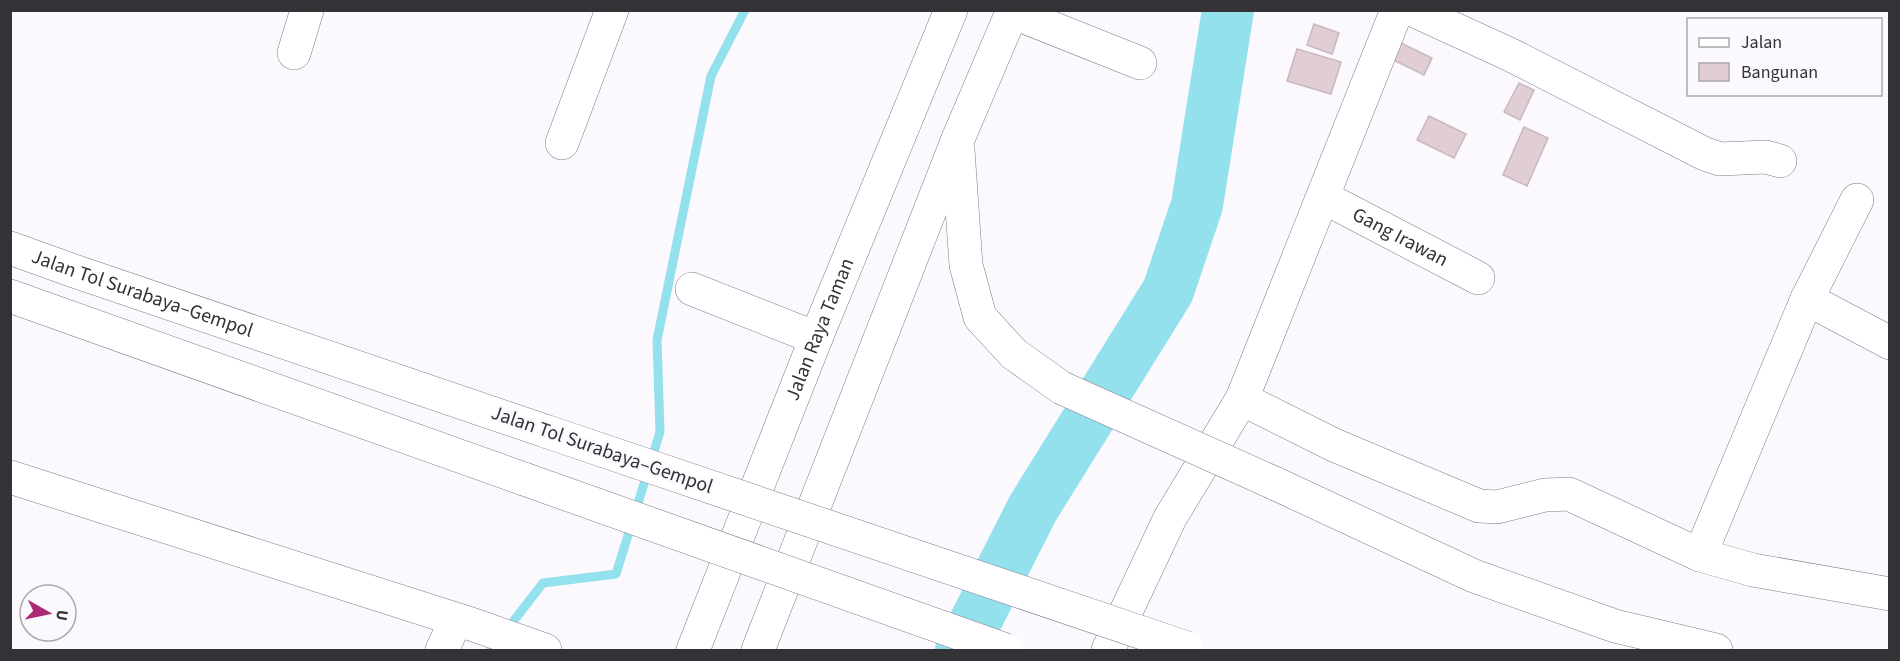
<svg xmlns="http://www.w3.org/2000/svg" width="1900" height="661" viewBox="0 0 1900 661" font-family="'Source Sans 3',sans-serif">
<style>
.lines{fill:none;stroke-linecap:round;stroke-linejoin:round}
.stream{stroke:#93e1ec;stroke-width:9}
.river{stroke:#93e1ec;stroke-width:52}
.building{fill:#e1ced5;stroke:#cab7be;stroke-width:1.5}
.minor-casing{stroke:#827b8a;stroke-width:34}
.highway-casing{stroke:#827b8a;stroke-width:34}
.minor{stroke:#fff;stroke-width:33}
.highway{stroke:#fff;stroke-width:33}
.highway-bridge-casing{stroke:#827b8a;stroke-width:34;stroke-linecap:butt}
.highway-bridge{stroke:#fff;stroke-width:33}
.labels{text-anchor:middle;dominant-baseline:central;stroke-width:5;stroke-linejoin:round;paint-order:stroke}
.street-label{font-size:20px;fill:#343137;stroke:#fbf8fe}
</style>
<rect width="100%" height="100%" fill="#fbf8fe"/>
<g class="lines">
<!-- stream -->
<path class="stream" d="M491,650L543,583L616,574L660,432L657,340L711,76L745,10"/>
<!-- river -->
<path class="river" d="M961,650L1033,508L1168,291L1197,205L1228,10"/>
</g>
<!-- building -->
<g class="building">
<path d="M1314,24L1339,33L1332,54L1307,45Z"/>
<path d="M1399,42L1432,58L1424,75L1391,59Z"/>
<path d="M1297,49L1341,62L1331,94L1287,81Z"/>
<path d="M1519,83L1534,90L1520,120L1504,112Z"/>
<path d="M1429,116L1466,134L1454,158L1417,140Z"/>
<path d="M1524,127L1548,138L1527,186L1503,175Z"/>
</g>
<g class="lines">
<!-- minor casing -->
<g class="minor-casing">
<g id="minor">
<path d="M1413,10L1511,55L1705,154L1720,159L1766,157L1780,161"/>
<path d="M1012,12L1140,63"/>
<path d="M294,53L307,10"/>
<path d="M562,143L612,10"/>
<path id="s1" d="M1323,197L1478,278"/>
<path d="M692,289L816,338"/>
<path d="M1807,299L1890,343"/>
<path d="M1242,399L1334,445L1479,506L1497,507L1545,495L1569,494L1700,555L1753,570L1890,594"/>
<path d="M10,477L474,625L545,650"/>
<path d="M1700,555L1807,299L1857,200"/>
<path d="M442,650L456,620"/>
<path d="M1108,650L1170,518L1242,399L1397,10"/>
</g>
</g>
<!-- highway casing -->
<g class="highway-casing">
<g id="highway">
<path d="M958,150L966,265L980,317L1014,354L1062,388"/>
<path id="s2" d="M10,248L74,271L548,432"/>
<path d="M10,296L524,479"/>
<path d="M1274,483L1474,576L1615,626L1716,650"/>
<path id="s3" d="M693,650L816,338L951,10"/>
<path d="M758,650L958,139L1013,10"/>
</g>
</g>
<!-- minor -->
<use href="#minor" class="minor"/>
<!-- highway -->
<use href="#highway" class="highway"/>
<!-- highway-bridge casing -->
<g class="highway-bridge-casing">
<g id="highway-bridge">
<path d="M1062,388L1274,483"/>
<path d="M548,432L1187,648"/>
<path d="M524,479L1006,650"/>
</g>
</g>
<!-- highway-bridge -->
<use href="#highway-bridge" class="highway-bridge"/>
</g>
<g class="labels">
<!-- street labels -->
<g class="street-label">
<text stroke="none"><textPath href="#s1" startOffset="87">Gang Irawan</textPath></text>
<text stroke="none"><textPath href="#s2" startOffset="140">Jalan Tol Surabaya–Gempol</textPath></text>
<text stroke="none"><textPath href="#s3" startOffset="345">Jalan Raya Taman</textPath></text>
<text transform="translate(602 450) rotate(19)">Jalan Tol Surabaya–Gempol</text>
</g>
</g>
<!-- border -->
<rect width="1900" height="661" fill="none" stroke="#343137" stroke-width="24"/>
<!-- legend -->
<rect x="1687" y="18" width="195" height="78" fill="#fbf8fe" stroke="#aba8ae" stroke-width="1.5"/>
<rect x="1699" y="38" width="30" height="9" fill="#ffffff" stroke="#aba8ae" stroke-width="1.5"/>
<text x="1741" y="48" font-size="18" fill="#343137">Jalan</text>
<rect x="1699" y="63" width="30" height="18" fill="#e1ced5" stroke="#aba8ae" stroke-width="1.5"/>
<text x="1741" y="78" font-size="18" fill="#343137">Bangunan</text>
<!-- north arrow -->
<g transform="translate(48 613) rotate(99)"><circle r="28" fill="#fbf8fe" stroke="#aba8ae" stroke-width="1.5"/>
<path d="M0-4.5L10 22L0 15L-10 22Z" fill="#ab2975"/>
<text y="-9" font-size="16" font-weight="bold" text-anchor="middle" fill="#343137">U</text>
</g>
</svg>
